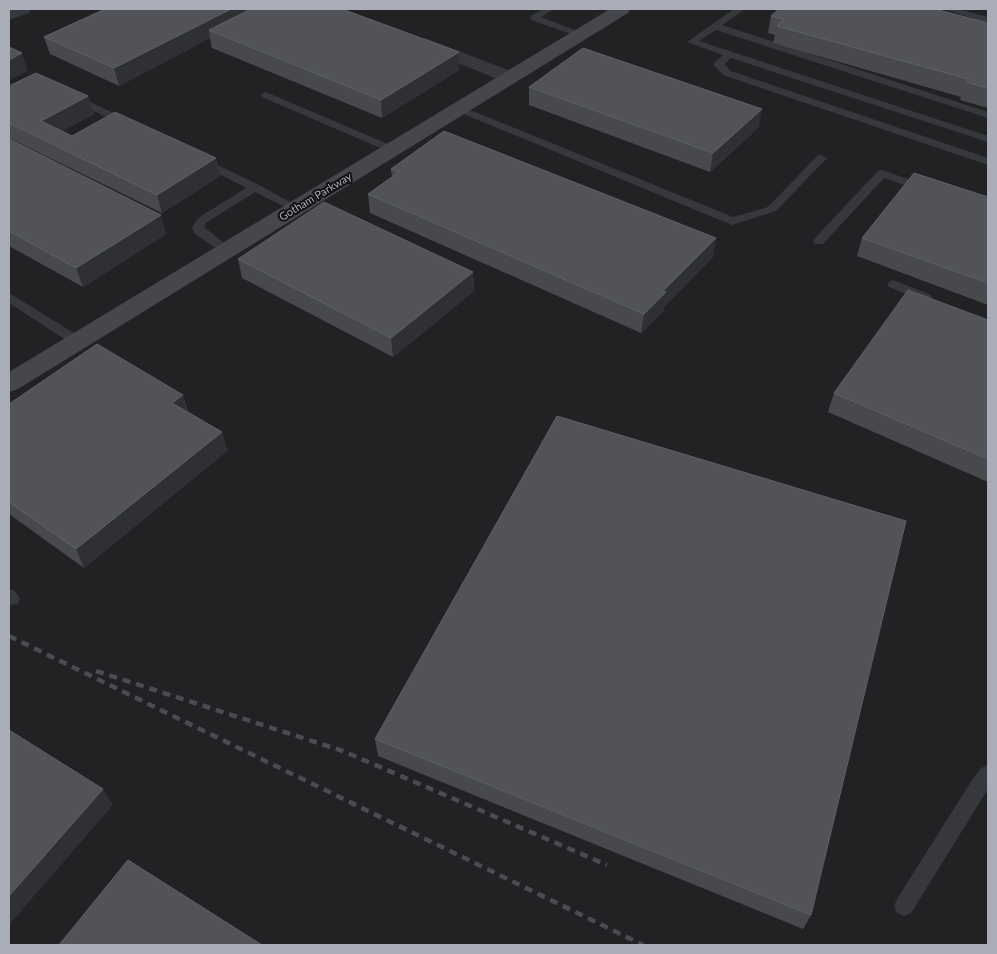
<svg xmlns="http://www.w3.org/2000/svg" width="997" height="954" viewBox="0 0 997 954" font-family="Lato,sans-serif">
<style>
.built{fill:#222225}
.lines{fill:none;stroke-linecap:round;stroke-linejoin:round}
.lane{fill:#37383d;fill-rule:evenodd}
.street{fill:#37383d;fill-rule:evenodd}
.secondary{fill:#45474d;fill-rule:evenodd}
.rail{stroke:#4a4c52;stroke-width:4.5;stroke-dasharray:8 6;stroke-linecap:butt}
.wall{fill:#47494d}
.shaded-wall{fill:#2f3033}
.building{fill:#525359;stroke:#5f6168}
.labels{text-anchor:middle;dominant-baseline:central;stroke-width:4;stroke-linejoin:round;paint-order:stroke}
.far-street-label{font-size:11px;fill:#a8adb8;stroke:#111113}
</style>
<rect width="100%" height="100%" fill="#161618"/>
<!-- built -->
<rect class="built" x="9" y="9" width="979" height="936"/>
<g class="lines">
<!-- lane -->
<g class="lane">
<path d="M543,9H554L541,17L585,34L583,36H577L531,20V16Z"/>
<path d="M734,9H745L722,25L988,112V118L716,30L699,41L988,136V142L731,58L724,64L731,71L988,158V165L723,75L713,64L723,55L687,42Z"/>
<path d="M943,9H958L988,17V23Z"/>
<path d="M266,92L395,147L396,149L391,152L387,151L262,97L261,95L262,93Z"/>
<path d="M73,94L133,122L134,124L129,127L125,126L69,99L68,97L69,95Z"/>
<path d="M458,105L733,217L768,207L817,156L821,155L827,158L776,211L732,225L454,110L453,108Z"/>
<path d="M201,157L259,185L301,208L299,210H291L255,192L206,223L204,227L233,250L227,254L223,253L195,234L192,227L198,218L246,188L197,162L195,160L197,158Z"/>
<path d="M882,170L930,187L932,189L926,192L884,178L823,244H815L813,241L815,238L878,171Z"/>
<path d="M893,280L931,295L932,298L926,302L889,287L887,284Z"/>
<path d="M9,293L82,338L84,341L82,344H72L9,303Z"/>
<path d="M9,589L15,591L20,599L18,604L9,605Z"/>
<path d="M988,765V789L911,913L904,916L897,913L894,906L897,899L972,780L981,768Z"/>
</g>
<!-- street -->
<g class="street">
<path d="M9,9H31L29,13L9,20Z"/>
<path d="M425,38L516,73L518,77L516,81L509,83L502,81L419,47L416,43L419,39Z"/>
</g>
<!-- secondary -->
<path class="secondary" d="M610,9H630L628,13L18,389L9,392V372Z"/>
<!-- rail -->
<g class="rail">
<path d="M9,636L643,945"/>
<path d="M96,671L343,751L607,865"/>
</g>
</g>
<!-- wall -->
<g class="wall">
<path d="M105,9L459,70L382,118L212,48L210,38L119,86L50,54L44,37Z"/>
<path d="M771,16L988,23V108L960,100L961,97L773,43L775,35L768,33Z"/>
<path d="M9,86L88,96L94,114L62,131L72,136L216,158L220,176L162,213L9,138Z"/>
<path d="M529,87L759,127L710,172L529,105Z"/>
<path d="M9,139L166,234L83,287L9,246Z"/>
<path d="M391,169L716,238L713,257L664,307L663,311L641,333L370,213L368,194L392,177Z"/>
<path d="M988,197V305L857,256L862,238Z"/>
<path d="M238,259L473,272L474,291L393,357L242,278Z"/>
<path d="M988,320V482L828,412L834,393Z"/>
<path d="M183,395L188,412L222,432L227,451L84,568L9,514V404Z"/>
<path d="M375,739L811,915L803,929L378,756Z"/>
</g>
<!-- shaded-wall -->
<g class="shaded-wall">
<path d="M231,9H268L209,30L210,38L119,86L114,68Z"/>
<path d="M459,52V70L382,118L381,100Z"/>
<path d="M22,53L28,71L9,80V60Z"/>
<path d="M88,96L94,114L47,139L41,121Z"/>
<path d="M762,109L759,127L710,172L713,153Z"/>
<path d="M216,158L220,176L162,213L157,195Z"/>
<path d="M161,215L166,234L83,287L76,268Z"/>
<path d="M716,238L713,257L664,307L663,311L641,333L644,314L663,291Z"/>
<path d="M473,272L474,291L393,357L391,338Z"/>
<path d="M183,395L188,414L172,403Z"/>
<path d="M222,432L227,451L84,568L76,549Z"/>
<path d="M103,789L113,805L9,925V896Z"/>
</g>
<!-- building -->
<g class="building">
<path d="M105,9H231L114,68L44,37Z"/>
<path d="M251,9H342L459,52L381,100L209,30Z"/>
<path d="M779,9H935L988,23V88L966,82L968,79L777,26L784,19L771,16Z"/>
<path d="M9,47L22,53L9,60Z"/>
<path d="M583,48L762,109L713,153L529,87Z"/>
<path d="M36,73L88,96L41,121L72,136L115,112L216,158L157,195L9,123V86Z"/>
<path d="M444,131L716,238L663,291L666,292L644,314L368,194L399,172L391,169Z"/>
<path d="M9,139L161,215L76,268L9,231Z"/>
<path d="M914,173L988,197V283L862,238Z"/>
<path d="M324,202L473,272L391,338L238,259Z"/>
<path d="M908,290L988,320V459L834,393Z"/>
<path d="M97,344L183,395L172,403L222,432L76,549L9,502V404Z"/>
<path d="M557,416L906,521L811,915L375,739Z"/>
<path d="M9,730L103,789L9,896Z"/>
<path d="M128,860L262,945H59Z"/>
</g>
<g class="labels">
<!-- far-street labels -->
<g class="far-street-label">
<text transform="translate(315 196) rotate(-31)">Gotham Parkway</text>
</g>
</g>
<!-- border -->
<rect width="997" height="954" fill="none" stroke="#a8adb8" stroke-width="20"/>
</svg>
